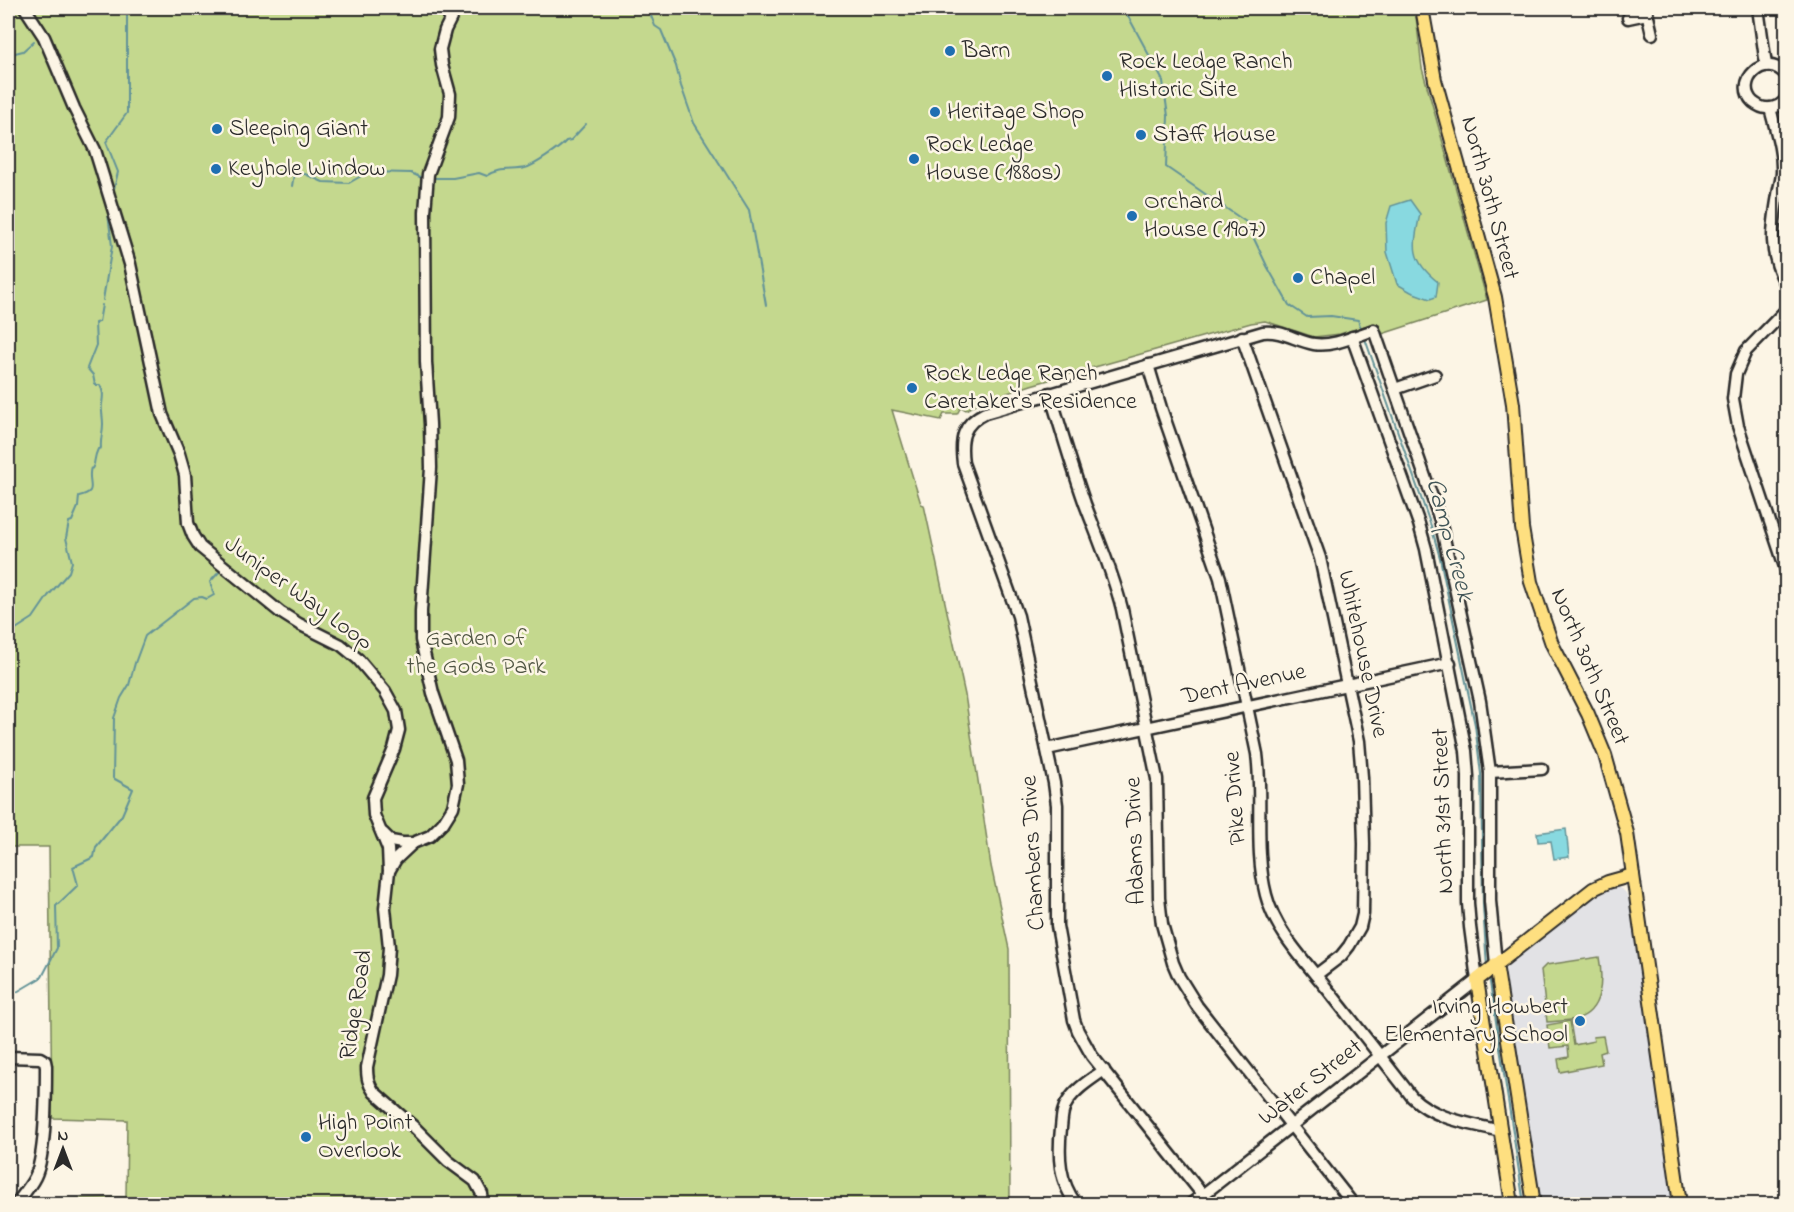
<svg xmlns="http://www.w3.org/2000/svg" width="1794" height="1212" viewBox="0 0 1794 1212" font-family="'Indie Flower',sans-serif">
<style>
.built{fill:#e2e2e5}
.green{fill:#c4d88e;stroke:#78825c;stroke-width:1.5}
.water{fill:#88d9e0;stroke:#639398;stroke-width:1.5}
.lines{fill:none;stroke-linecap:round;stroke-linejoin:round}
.stream{stroke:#639398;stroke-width:2}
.minor-casing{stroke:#2b2b2b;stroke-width:15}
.major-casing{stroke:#2b2b2b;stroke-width:16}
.minor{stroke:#fcf5e5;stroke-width:10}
.major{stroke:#fedf80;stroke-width:12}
.poi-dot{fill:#1f6fb2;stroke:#fcf5e5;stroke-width:2}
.labels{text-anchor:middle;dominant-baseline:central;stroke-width:5;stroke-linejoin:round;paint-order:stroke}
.poi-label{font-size:24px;fill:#2b2b2b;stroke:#fcf5e5;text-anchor:start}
.street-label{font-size:24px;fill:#2b2b2b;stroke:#fcf5e5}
.park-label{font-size:24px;fill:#515644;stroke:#fcf5e5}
.water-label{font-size:26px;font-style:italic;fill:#425658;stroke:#fcf5e5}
</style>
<rect width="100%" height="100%" fill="#fcf5e5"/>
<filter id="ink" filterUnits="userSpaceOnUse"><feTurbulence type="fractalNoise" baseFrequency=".0167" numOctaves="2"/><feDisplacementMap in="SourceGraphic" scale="12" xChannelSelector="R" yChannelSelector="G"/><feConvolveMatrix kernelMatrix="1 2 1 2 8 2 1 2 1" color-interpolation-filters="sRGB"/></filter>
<g filter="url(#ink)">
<!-- built -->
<path class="built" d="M1611,887L1619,888L1623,890L1626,893L1629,901L1641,976L1673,1204H1540L1505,970L1506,966L1601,891Z"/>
<!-- green -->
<g class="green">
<path d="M8,8H1415L1422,68L1487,300L1382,334L1379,325L1374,323L1340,334L1314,337L1265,321L1251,323L1031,385L978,403L966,410L961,407L957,414H944L941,420L892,410L921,504L924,505L965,695L991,866L1009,949L1010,1204H49V1199L126,1197L127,1120L52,1118L49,847H8Z"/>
<path d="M1599,957C1603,979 1603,1012 1576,1019C1567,1021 1556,1021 1547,1022L1541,970L1546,965Z"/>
<path d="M1570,1021L1574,1045L1594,1041L1593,1037L1603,1036L1606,1051L1600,1053L1602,1064L1560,1072L1558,1059L1569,1057L1568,1046L1550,1048L1547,1025Z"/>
</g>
<!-- water -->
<g class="water">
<path d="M1410,200L1420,214C1413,247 1410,260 1438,282L1436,297L1430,299L1411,292L1397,284L1387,252L1386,223L1391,206Z"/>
<path d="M1566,829L1569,857L1554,859L1551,841L1538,842L1537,833Z"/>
</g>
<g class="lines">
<!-- stream -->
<g class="stream">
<path d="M648,8L655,26L661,30L676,66L681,86L694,123L749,210L766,305"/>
<path d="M1128,8V16L1163,81L1168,116L1166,167L1246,222L1267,266L1289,305L1307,317L1331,316L1358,320L1362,331"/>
<path d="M8,61L15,53L23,51L34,41"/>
<path d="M432,178H453L479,173L487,176C499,167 512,171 525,168C534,166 560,148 566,141L571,140L586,124"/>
<path d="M292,186L294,174H305L323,182L349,183L368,172L411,173L422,178"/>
<path d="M113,193L118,172L106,142L127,113V8"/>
<path d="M103,300L112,246L108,214"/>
<path d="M1364,336L1431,526L1440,558L1475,725L1481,774L1483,906L1487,967"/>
<path d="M8,634L33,618L48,596L69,572L72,562L66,538L69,522L72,521L78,507L79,496C97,491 89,488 90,473C91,463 91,474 94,464C95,458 95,455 98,449L101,448C100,439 103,433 103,424C103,417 101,410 102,404C103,396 104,393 100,385H95L93,375L87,368L96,345L95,323L99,322L102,305"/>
<path d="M1489,976L1524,1204"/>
<path d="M8,993H15L42,977L57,948L56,906L78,885L73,867L94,857L96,847L122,815L133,789L113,778L114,718L121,698L129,685L135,663L145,636L194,598L202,597L207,599L214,595L210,582L220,571"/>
</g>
<!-- minor casing -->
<g class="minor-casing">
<g id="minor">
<path d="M25,8L44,37L74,108L95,150L130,264L162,414L179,454L185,475L188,523L193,536L200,547L280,612L299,624L341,645L358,659L385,691L396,711L399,730L394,749L373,798L374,815L388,849L389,871L385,908L389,947L387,975L367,1067C367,1077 368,1084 374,1092L416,1129L448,1161L475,1181L482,1194L483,1204"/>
<path d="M1646,8L1652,34"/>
<path d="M1758,8L1766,65"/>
<path d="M1628,18L1647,14"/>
<path d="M1786,75C1765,50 1733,82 1753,102C1757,105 1761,108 1766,108C1775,109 1781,106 1786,99"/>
<path d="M1770,108C1775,128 1783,151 1782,172C1782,179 1779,187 1778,195C1772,229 1768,253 1786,284"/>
<path d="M1786,310L1746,351L1736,374L1733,399L1738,426L1786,570"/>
<path d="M1242,337L1320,558L1359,741L1362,777L1364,844L1363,914L1360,927L1349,946L1341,956L1316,975"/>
<path d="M1148,365L1161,408L1220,578L1257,754C1263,801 1254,849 1266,895C1275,931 1305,961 1328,990C1356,1025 1384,1061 1412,1097C1436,1120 1469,1123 1501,1131"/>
<path d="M1395,389L1435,375"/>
<path d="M1050,393C1061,430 1072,467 1085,504C1098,538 1113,573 1122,609L1157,779L1159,898L1162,924L1173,963L1179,977L1197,1006L1353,1204"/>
<path d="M1047,749L1450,663"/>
<path d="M1490,772L1542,769"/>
<path d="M383,833L391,841L402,843H413L430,836L443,823L453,807L458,784L456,760L433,693L421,640V611L431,468L430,424L426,362L425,212L428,174L449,117L450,94L442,65L440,49L445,30L456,8"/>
<path d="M389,871L396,859L413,843"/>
<path d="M8,1057L40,1058L45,1061L46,1066C46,1093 46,1155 35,1177C30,1187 22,1196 16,1204"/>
<path d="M1076,1204C1059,1181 1058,1156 1061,1128C1062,1118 1062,1109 1068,1101C1076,1088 1092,1079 1104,1070"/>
<path d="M1191,1204L1477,980L1470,927L1468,903V776L1466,751L1426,549L1419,524L1352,337"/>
<path d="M1210,1204L1092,1056L1078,1031L1074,1020L1057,926V805L1054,783L1018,616L963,463C960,440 962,424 985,413L1263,332C1282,330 1296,341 1314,344C1333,347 1355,336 1374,330L1440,520L1480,701L1490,772V901L1496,964"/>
</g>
</g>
<!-- major casing -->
<g class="major-casing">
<g id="major">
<path d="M1422,8L1435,80L1495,297L1513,404L1522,528L1531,582L1552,644L1588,714L1605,755L1627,833L1680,1204"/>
<path d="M1496,964L1534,1204"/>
<path d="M1512,1204L1477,980L1593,889L1608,882L1633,875"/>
</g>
</g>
<!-- minor -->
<use href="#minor" class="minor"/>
<!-- major -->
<use href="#major" class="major"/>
</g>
</g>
<!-- markers -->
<g class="poi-dot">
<circle cx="950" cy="51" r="6"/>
<circle cx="1107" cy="76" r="6"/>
<circle cx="935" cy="112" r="6"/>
<circle cx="217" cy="129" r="6"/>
<circle cx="1141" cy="135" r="6"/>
<circle cx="914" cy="159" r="6"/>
<circle cx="216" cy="169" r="6"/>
<circle cx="1132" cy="216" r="6"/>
<circle cx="1298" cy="278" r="6"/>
<circle cx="912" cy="388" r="6"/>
<circle cx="1580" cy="1021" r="6"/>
<circle cx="306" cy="1137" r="6"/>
</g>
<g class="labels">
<!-- poi labels -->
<g class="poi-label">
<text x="962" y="51">Barn</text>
<text x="1119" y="62">Rock Ledge Ranch<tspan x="1119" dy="28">Historic Site</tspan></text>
<text x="947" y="112">Heritage Shop</text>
<text x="229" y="129">Sleeping Giant</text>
<text x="1153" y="135">Staff House</text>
<text x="926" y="145">Rock Ledge<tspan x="926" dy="28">House (1880s)</tspan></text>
<text x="228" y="169">Keyhole Window</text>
<text x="1144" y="202">Orchard<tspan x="1144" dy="28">House (1907)</tspan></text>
<text x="1310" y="278">Chapel</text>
<text x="924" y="374">Rock Ledge Ranch<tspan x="924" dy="28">Caretaker's Residence</tspan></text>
<text x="1568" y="1007" text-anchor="end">Irving Howbert<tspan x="1568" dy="28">Elementary School</tspan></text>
<text x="318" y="1123">High Point<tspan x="318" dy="28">Overlook</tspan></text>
</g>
<!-- street labels -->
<g class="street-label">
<text transform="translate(1489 198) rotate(75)">North 30th Street</text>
<text transform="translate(298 594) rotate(36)">Juniper Way Loop</text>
<text transform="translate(1362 654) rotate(78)">Whitehouse Drive</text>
<text transform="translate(1589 667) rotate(67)">North 30th Street</text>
<text transform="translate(1244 685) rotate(-12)">Dent Avenue</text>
<text transform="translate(1236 798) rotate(-94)">Pike Drive</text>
<text transform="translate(1444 811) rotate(-92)">North 31st Street</text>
<text transform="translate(1136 841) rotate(-92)">Adams Drive</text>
<text transform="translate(1034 853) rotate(-93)">Chambers Drive</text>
<text transform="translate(357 1005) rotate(-81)">Ridge Road</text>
<text transform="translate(1311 1083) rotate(-38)">Water Street</text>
</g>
<!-- park labels -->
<g class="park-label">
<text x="476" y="639">Garden of<tspan x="476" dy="28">the Gods Park</tspan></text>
</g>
<!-- water labels -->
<g class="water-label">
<text transform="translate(1449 540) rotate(75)">Camp Creek</text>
</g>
</g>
<!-- margin -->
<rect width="1794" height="1212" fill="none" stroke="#fcf5e5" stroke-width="30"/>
<rect x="15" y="15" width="1764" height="1182" fill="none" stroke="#2b2b2b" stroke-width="2" filter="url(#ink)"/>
<!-- north arrow -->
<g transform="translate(63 1149)" stroke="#fcf5e5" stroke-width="4.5" paint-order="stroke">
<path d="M0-4.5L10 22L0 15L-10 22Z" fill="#2b2b2b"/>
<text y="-9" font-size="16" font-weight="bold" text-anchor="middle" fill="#2b2b2b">N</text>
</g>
</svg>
